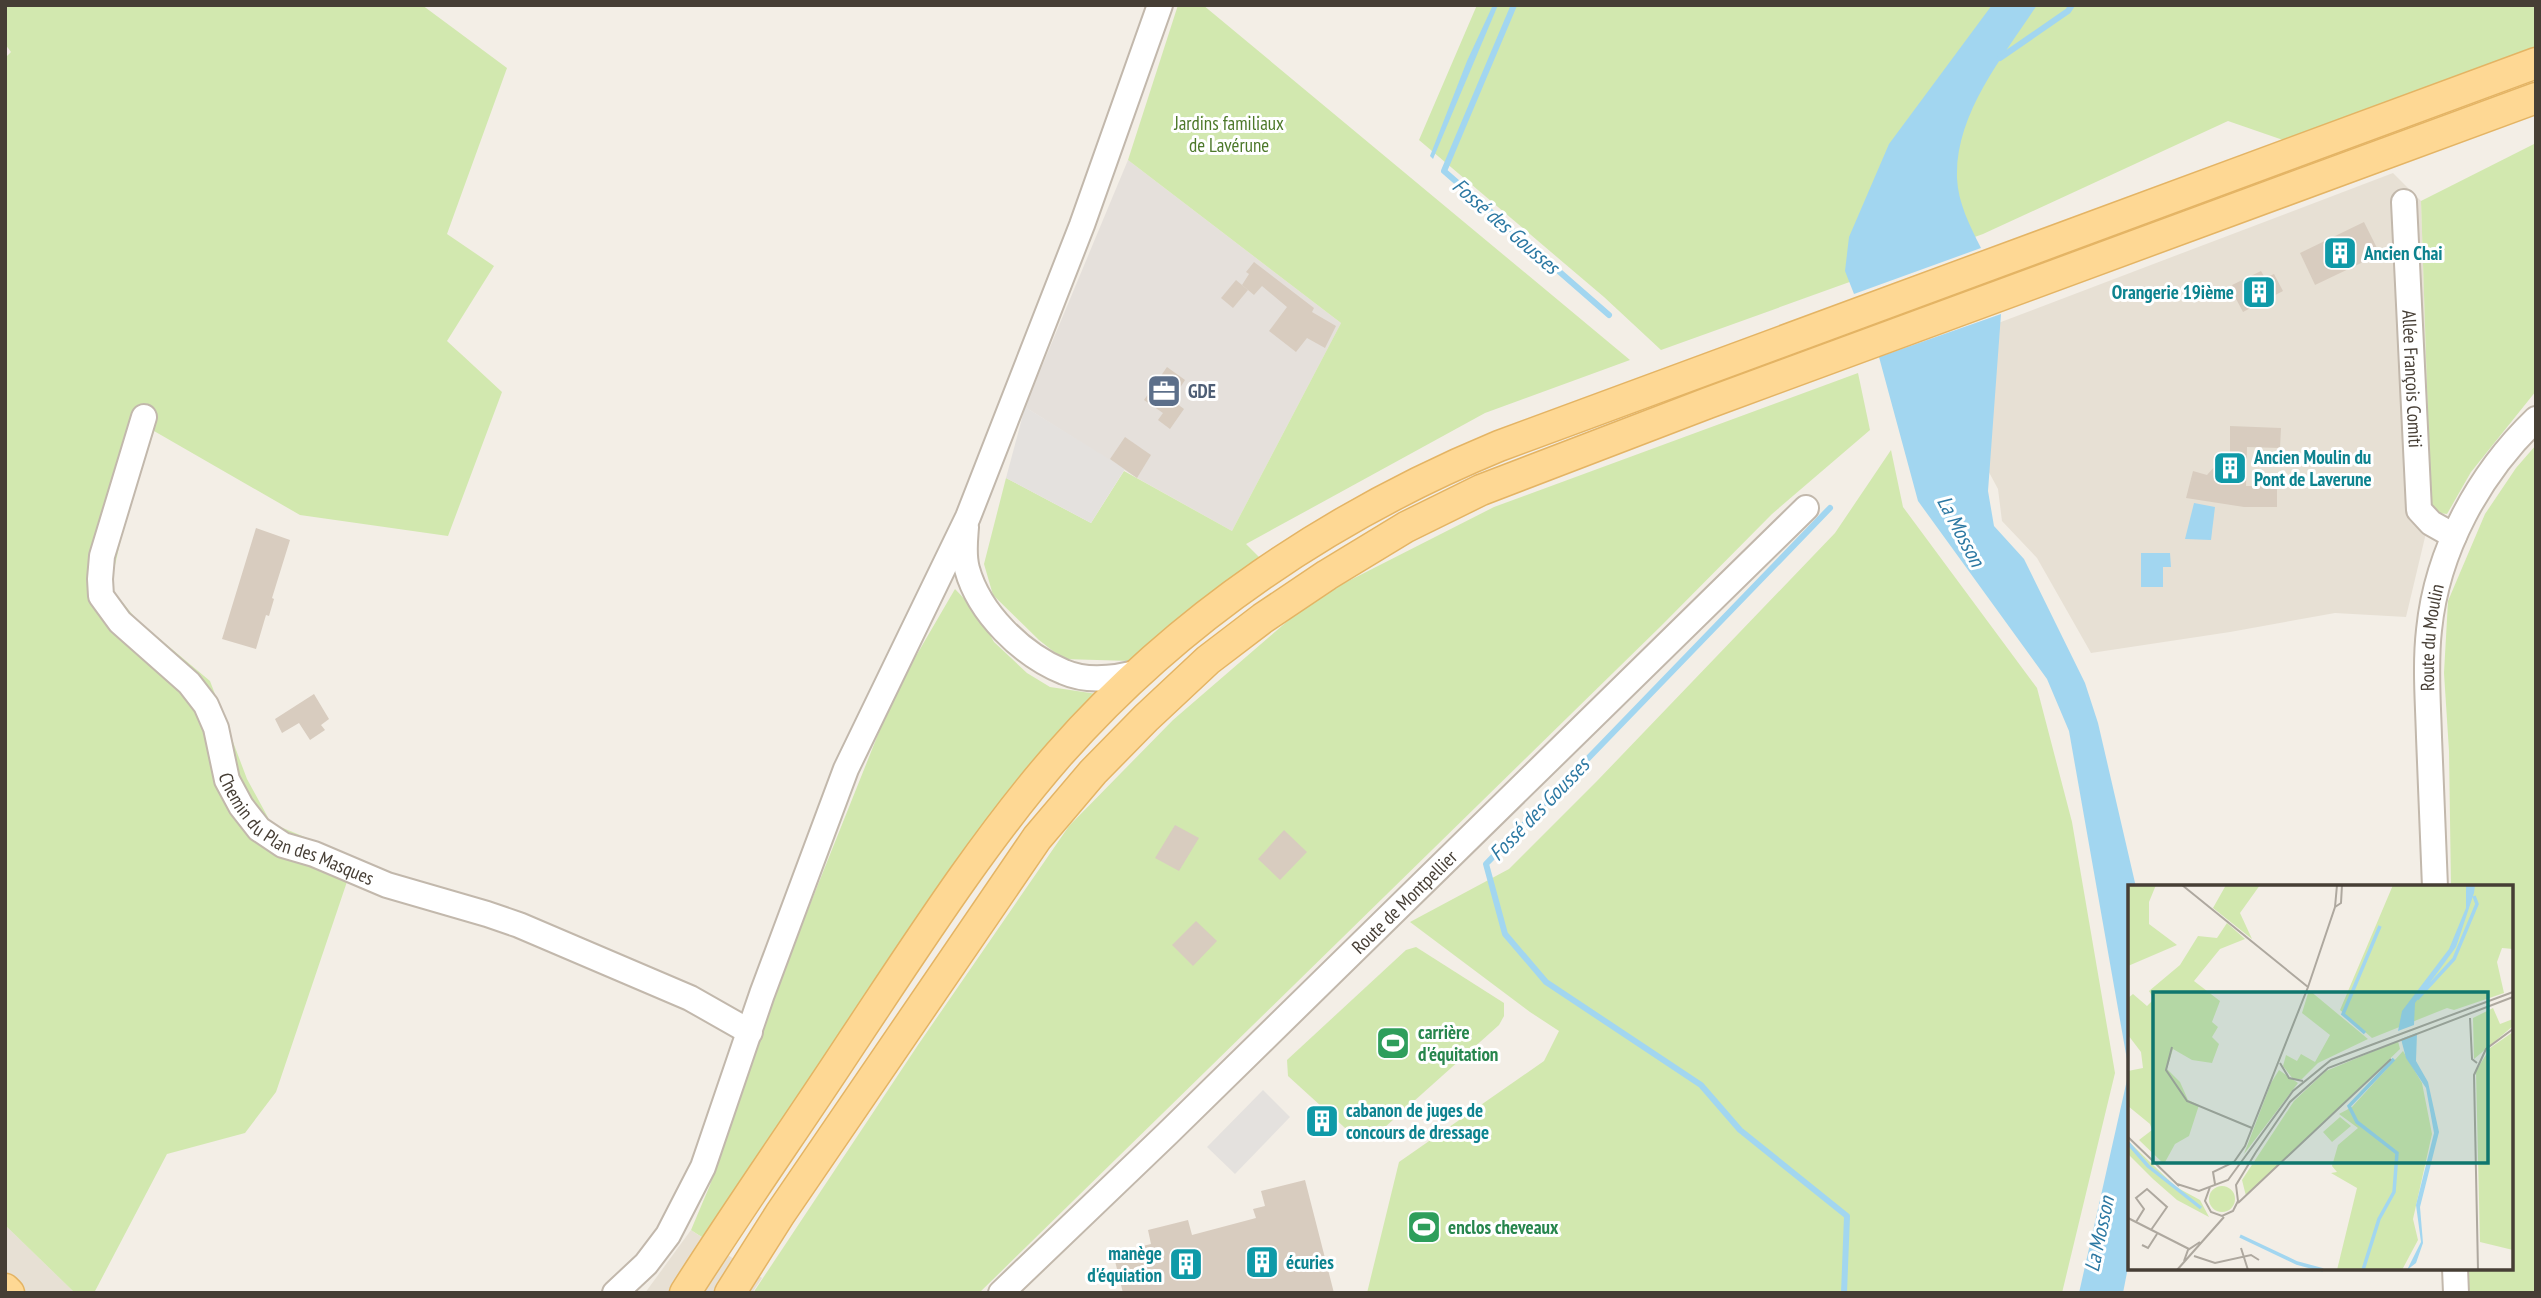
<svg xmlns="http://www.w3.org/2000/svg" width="2541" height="1298" viewBox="0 0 2541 1298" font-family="'PT Sans Narrow',sans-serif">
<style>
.residential{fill:#e7e0d4}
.industrial{fill:#e5e0db}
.green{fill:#d2e8af}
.parking{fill:#e4e1de}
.water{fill:#a2d6f0}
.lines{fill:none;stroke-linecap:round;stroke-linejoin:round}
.stream{stroke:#a2d6f0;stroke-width:6}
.building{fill:#d8ccbf}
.minor-casing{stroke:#c2b8ac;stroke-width:28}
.major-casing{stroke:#e4b464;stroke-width:33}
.minor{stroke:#fff;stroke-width:24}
.major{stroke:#fed894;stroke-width:30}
.labels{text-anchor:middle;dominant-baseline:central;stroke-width:6;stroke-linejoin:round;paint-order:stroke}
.park-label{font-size:19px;fill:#4c7829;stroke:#fff}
.culture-label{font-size:19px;font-weight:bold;fill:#0d838f;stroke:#fff;text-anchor:start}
.street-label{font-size:19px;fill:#463e35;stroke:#fff}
.service-label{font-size:19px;font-weight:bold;fill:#4e5e75;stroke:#fff;text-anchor:start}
.leisure-label{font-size:19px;font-weight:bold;fill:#27864d;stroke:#fff;text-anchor:start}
.water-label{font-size:21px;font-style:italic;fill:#2c78a2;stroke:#fff}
.inset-river{fill:none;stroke:#a2d6f0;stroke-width:3.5}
.inset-road{fill:none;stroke:#aea89f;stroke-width:2}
.view{fill:#0f766e;fill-opacity:0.15;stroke:#0f766e;stroke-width:3.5}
.inset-edge{fill:none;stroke:#463e35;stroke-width:3.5}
</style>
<rect width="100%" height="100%" fill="#f3eee6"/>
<!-- residential -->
<g class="residential">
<path d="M2393,173L2421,201L2431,512L2406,617L2335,613L2230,632L2091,653L2037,558L2002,521L1998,489L1941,383L1935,347Z"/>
<path d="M5,1225L75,1293H5Z"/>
<path d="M691,1230L762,1278L752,1293H645Z"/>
</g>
<!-- industrial -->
<path class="industrial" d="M1128,160L1341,323L1232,531L1137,478L1025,407Z"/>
<!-- green -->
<g class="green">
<path d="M5,5H422L507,68L447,234L494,266L447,341L502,392L448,536L300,515L154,431L123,530L110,587L136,619L210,681L247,779L271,823L355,858L276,1092L245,1133L167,1154L94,1293H75L5,1225V58L11,52L5,44Z"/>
<path d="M1178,5H1203L1630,360L1485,413L1246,544L1264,562L1131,661L1063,659L1039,640L993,595L984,564L1006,478L1091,523L1124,471L1232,531L1341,323L1128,160Z"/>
<path d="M1477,5H2536V52L2283,140L2228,121L1983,234L1661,350L1604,297L1419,140Z"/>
<path d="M2536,143V391L2471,472L2447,514L2431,512L2421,201Z"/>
<path d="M1858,373L1870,430L1772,514L1661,626L979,1293H753L918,1045L1069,826L1173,720L1313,599L1494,507Z"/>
<path d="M2536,445V1293H2456V1268H2511V887H2451L2449,751L2444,673L2448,601L2485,514L2516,468Z"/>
<path d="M1891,450L1903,507L2037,688L2072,822L2115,1073L2062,1293H1367L1399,1162L1544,1061L1559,1031L1530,1012L1410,922L1509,869L1597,781L1835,533Z"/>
<path d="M955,589L977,612L994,642L1027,673L1050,687L1097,694L708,1241L691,1230L710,1185L761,1027L895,692Z"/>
<path d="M1416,947L1504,1003V1016L1499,1025L1375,1136L1355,1137L1288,1076L1287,1060L1406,950Z"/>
</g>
<!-- parking -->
<g class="parking">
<path d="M1025,407L1125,469L1091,523L1006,478Z"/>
<path d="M1263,1090L1290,1117L1235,1174L1207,1147Z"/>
</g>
<!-- water -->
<g class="water">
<path d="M1493,5H1498L1433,159L1430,156L1467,61Z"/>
<path d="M1992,5H2037C2004,56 1955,113 1957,178C1958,203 1970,226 1981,248L1854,294L1845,271L1849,237L1889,144Z"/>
<path d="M2001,314L1988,491L1994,526L2024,559L2085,683L2098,723L2136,887H2130V1257L2123,1293H2079L2129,1071L2069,731L2047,679L1918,501L1879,357Z"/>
<path d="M2194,503L2215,507L2211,540L2185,539Z"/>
<path d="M2141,553H2170L2171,567H2163V587H2141Z"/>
</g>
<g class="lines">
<!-- stream -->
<g class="stream">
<path d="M1514,5L1444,171L1609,315"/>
<path d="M2000,58L2068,11L2072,5"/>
<path d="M1830,508L1486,864L1505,934L1546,982L1701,1085L1740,1130L1847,1216L1844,1293"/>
</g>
</g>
<!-- building -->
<g class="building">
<path d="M2364,222L2380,254L2315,285L2300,253Z"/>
<path d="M1254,262L1314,308L1312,312L1336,326L1325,348L1307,338L1296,352L1269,331L1287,307L1262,286L1254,295L1242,285L1249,274L1246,272Z"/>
<path d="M2261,271L2265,278L2274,274L2283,291L2243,312L2234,295L2236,293L2232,285Z"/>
<path d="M1236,280L1248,290L1233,308L1221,298Z"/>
<path d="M1167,367L1185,380L1172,400L1184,409L1170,429L1158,420L1163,413L1144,400Z"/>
<path d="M2230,426L2281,428L2280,448L2247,447L2246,486H2277V507H2244L2186,498L2193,471L2207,475L2216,465L2230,464Z"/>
<path d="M1125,437L1151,455L1137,478L1110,459Z"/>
<path d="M256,528L290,540L272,598L274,599L269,616L266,615L256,649L222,639Z"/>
<path d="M314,694L329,719L321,725L325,730L310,740L299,723L282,733L275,719Z"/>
<path d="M1175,825L1199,838L1179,871L1155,858Z"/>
<path d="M1284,830L1307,852L1280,880L1258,859Z"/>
<path d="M1196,921L1217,941L1193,966L1172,945Z"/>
<path d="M1305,1180L1334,1293H1123L1113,1253L1151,1244L1148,1230L1188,1220L1192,1235L1256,1218L1253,1209L1265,1206L1261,1191Z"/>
</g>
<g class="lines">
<!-- minor casing -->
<g class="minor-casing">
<g id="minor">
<path id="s1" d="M2404,202L2419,510L2431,523L2454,536"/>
<path id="s2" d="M144,417L102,556L100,579L101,596L120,622L189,683L206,705L216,728L227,780L241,806L259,829L283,845L314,854L387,885L487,914L519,925L690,998L750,1032"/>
<path d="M966,527C965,541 963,555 967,569C979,613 1022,655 1064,672C1089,683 1118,678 1143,671"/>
<path id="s3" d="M2435,887C2433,837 2431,787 2429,737C2428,701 2425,665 2429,630C2437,550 2479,474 2536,419"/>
<path d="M2455,1268L2456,1293"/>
<path d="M615,1293L646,1264L668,1235L703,1167L762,994L846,769L968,517L1082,225L1160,5"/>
<path id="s4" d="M1001,1293L1167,1134L1806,508"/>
</g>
</g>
<!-- major casing -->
<g class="major-casing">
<g id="major">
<path d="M5,1289L9,1293"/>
<path d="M685,1293C739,1208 797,1126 852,1042C916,946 983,841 1059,754C1179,618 1332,515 1499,446L2536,63"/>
<path d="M730,1293L780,1214L1037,838L1093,772L1146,718L1208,660L1263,618L1327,575L1406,527L1481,490L1708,403L2536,98"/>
</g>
</g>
<!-- minor -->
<use href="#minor" class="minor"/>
<!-- major -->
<use href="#major" class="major"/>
</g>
<!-- icons -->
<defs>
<g id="building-square" transform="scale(1.75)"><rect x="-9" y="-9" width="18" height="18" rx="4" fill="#0f9aa8" stroke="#fff"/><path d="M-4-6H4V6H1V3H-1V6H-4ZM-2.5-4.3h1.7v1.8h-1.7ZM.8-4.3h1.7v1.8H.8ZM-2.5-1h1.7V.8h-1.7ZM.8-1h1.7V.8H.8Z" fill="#fff"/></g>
<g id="office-square" transform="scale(1.75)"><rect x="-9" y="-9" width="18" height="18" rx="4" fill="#5c6f8a" stroke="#fff"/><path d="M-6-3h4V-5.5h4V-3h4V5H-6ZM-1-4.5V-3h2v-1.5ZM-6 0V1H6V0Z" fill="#fff"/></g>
<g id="stadium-square" transform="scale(1.75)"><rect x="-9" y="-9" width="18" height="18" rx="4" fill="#2e9e5b" stroke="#fff"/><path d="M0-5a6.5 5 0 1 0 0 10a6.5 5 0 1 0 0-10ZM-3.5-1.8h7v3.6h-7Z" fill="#fff"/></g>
</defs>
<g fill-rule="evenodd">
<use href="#building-square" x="2340" y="253"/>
<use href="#building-square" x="2259" y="292"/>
<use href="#office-square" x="1164" y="391"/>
<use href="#building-square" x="2230" y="468"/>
<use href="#stadium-square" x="1393" y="1043"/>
<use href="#building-square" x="1322" y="1121"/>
<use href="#stadium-square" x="1424" y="1227"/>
<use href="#building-square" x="1262" y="1262"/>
<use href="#building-square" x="1186" y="1264"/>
</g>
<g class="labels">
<!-- park labels -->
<g class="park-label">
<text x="1229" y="123">Jardins familiaux<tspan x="1229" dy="22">de Lavérune</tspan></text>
</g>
<!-- culture labels -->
<g class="culture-label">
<text x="2364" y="253">Ancien Chai</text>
<text x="2234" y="292" text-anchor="end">Orangerie 19ième</text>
<text x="2254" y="457">Ancien Moulin du<tspan x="2254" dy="22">Pont de Laverune</tspan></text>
<text x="1346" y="1110">cabanon de juges de<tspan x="1346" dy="22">concours de dressage</tspan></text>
<text x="1162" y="1253" text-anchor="end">manège<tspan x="1162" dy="22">d'équiation</tspan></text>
<text x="1286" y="1262">écuries</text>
</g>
<!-- street labels -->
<g class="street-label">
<text stroke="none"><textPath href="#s1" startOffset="177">Allée François Comiti</textPath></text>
<text stroke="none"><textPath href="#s3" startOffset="250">Route du Moulin</textPath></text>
<text stroke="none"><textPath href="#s2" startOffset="504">Chemin du Plan des Masques</textPath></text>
<text stroke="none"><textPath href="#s4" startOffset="562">Route de Montpellier</textPath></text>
</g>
<!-- service labels -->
<g class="service-label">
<text x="1188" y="391">GDE</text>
</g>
<!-- leisure labels -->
<g class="leisure-label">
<text x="1418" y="1032">carrière<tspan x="1418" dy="22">d'équitation</tspan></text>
<text x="1448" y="1227">enclos cheveaux</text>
</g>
<!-- water labels -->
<g class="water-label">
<text transform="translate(1506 226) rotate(41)">Fossé des Gousses</text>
<text transform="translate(1961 531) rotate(62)">La Mosson</text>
<text transform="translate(1539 809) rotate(-46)">Fossé des Gousses</text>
<text transform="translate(2099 1234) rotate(-78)">La Mosson</text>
</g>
</g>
<!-- overview -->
<g transform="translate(2128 885)">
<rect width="385" height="385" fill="#f3eee6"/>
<path d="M0,0H28L21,17V39L49,60L0,81ZM98,0H132L112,28L124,54L85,23ZM265,0H385V64L374,63L369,77L376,108L326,125L319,123L244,153L212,125ZM99,38L117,54L92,64L66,96L92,116L84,137L90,142L84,152L91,159L84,178L64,175L45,164L39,184L52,197L60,215L71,220L61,251L47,259L36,279L11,255L24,245L22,239L0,221V186L15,183L13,167L0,150V113L5,109L19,121L26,114L21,106L52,80L70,51L89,53ZM181,105L240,154L190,178L174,194H165L155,181L158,170L169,176L173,169L187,177L202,150L174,128ZM365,123L372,139L385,134V141L346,174L345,133ZM385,147V365L352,357L348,186L362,163ZM270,156L272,164L118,311L114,295L166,216L198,186ZM275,166L294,198L304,249L285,334L290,355L274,385H209L229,303L203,288L209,287L204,281L210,260L230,243L211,229L224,222ZM151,185L170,198L116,269L143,198ZM212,232L223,241L204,257L195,247ZM0,256L48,302L72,315L81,332L49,315L25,294L0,269ZM81 314a13 13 0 1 1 26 0a13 13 0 1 1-26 0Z" fill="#d2e8af"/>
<path d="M338,0H347L346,8L328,62L287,118L286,140L270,146L274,126L321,64L338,23ZM289,148L288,176L300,197L311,247L292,322L295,358L288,378L279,385L293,357L288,320L306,248L298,203L278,173L273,154Z" fill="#a2d6f0"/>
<path class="inset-river" d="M289,114L326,74L349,19L346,11M237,148L215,129L252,41M0,258L20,281L73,323M112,351L169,378L195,385M235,385L251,334L266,307L269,268L229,237L221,221L266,174"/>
<path class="inset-road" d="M54,0L180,102L117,261L106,277L85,287L87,299M207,22L213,18L214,0M180,102L207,22L209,0M342,133L344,174L349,178M44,162L38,185L59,216L124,243M152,178L161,193L175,196M0,252L51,301M49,299L71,306L100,295L165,206L203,175L385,107M82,302L77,316L83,327L94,331L105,326L110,316L108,300L128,267L162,217L200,183L385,112M110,318L263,174M0,333L61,364M8,337L16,324L8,313L19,304L39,322L23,345M14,360L20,363L29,349M113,363L120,385M66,371L87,378L123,370L131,375M56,376L60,365L72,357M49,385L96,332M350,385L346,190L358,164L385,144"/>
<path class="view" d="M25,107H360V278H25Z"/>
<rect width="385" height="385" class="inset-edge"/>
</g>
<!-- border -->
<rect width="2541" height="1298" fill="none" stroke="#463e35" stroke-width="14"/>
</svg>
